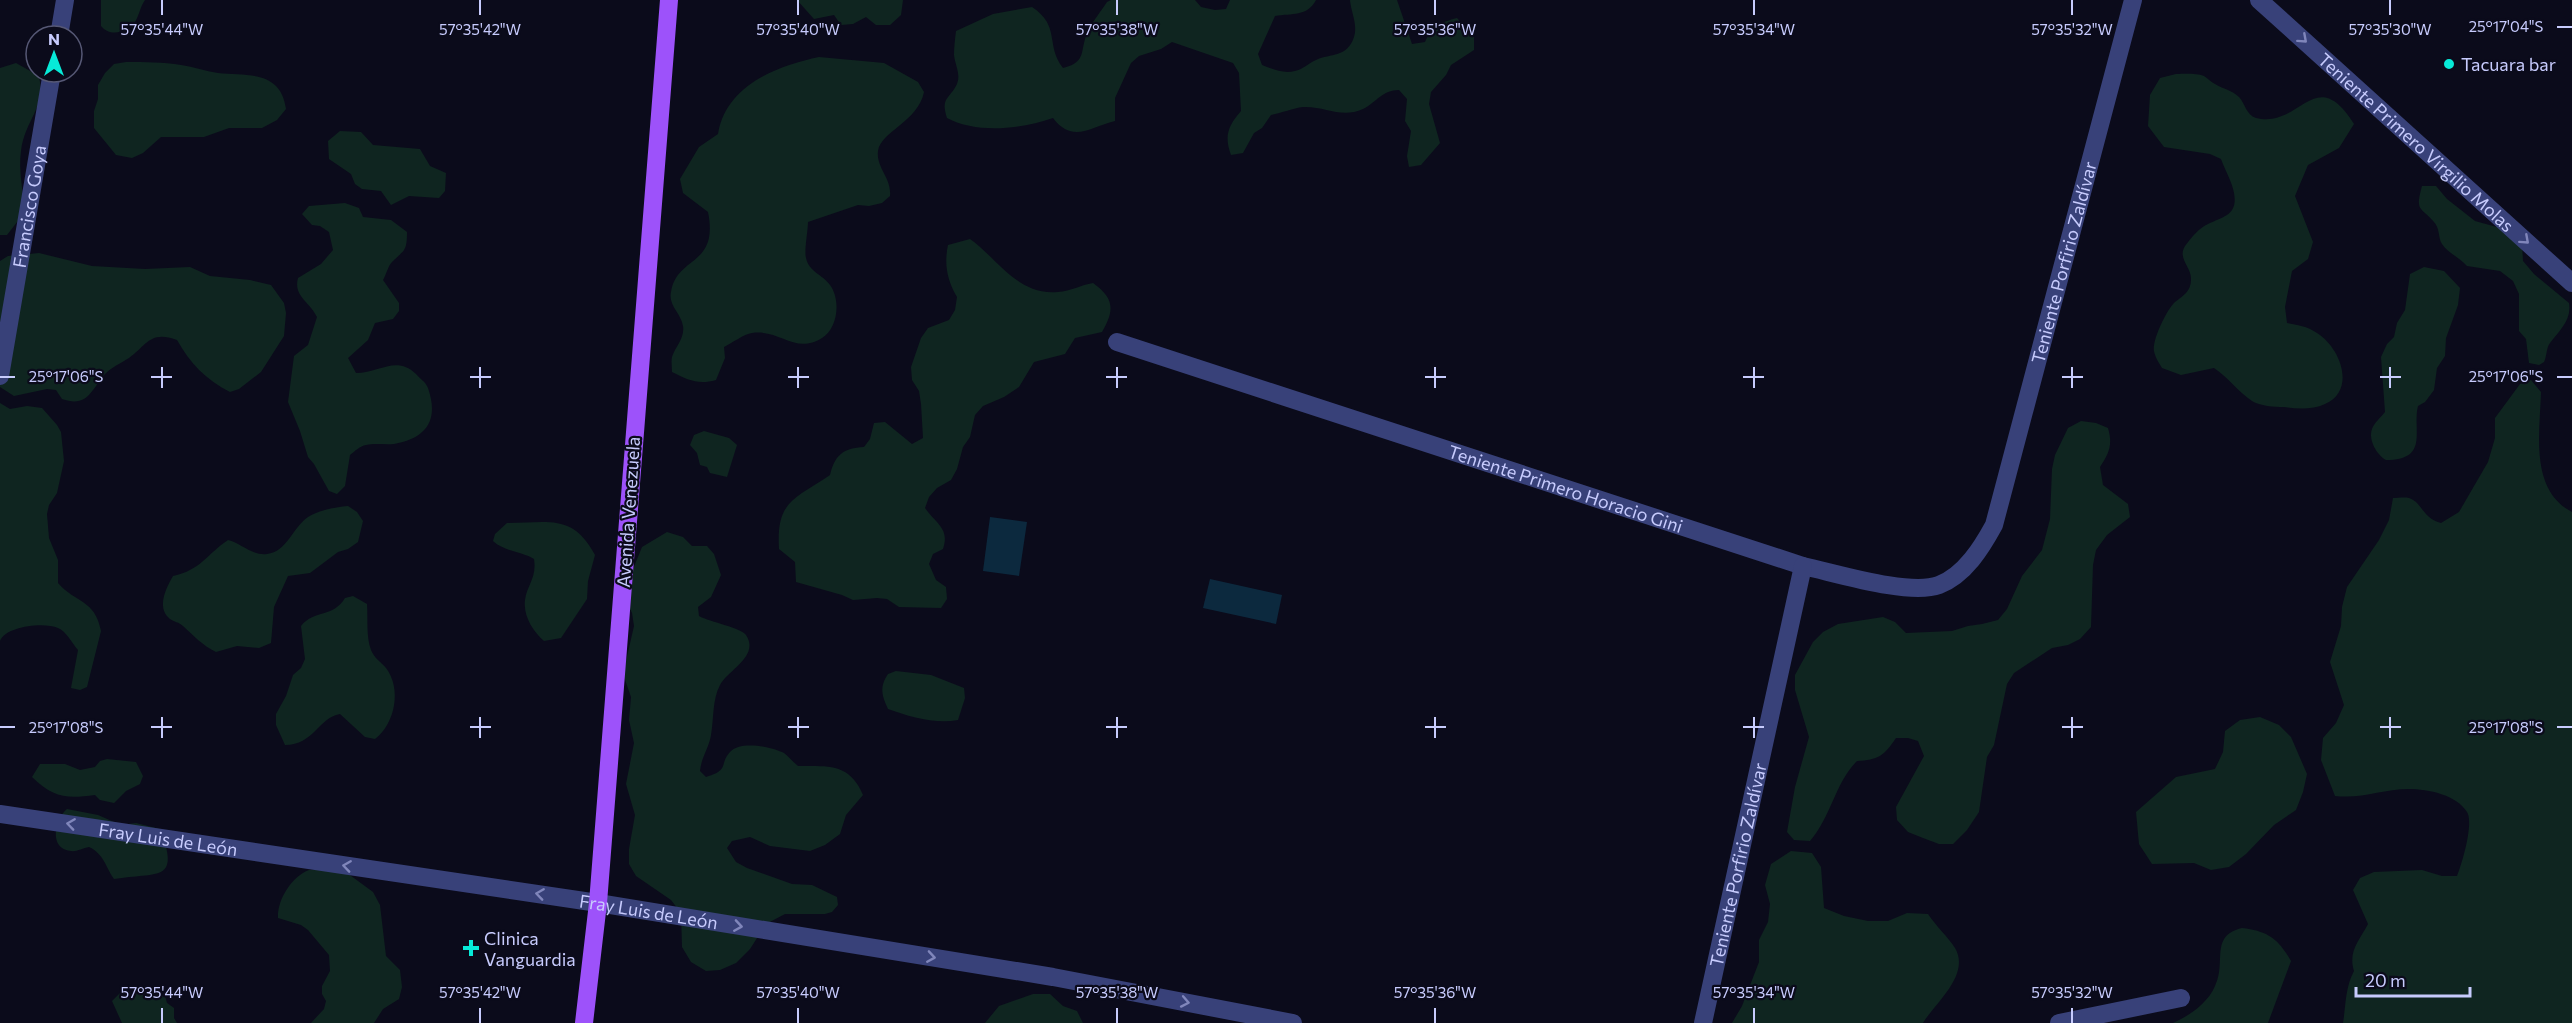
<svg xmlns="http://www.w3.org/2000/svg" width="2572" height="1023" viewBox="0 0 2572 1023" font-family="Commissioner,sans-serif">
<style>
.green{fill:#0f2520}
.water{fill:#0c293e}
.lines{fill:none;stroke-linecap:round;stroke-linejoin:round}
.minor{stroke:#384179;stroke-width:18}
.major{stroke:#9d52fa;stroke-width:18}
.oneway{stroke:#8086bb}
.ticks{fill:none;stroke:#c7cbfd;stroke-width:2}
.poi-dot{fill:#07ead8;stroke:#0b0b1b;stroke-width:2}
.labels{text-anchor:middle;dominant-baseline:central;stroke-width:4.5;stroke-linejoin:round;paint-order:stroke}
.poi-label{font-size:18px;fill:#c7cbfd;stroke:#0b0b1b;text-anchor:start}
.street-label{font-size:18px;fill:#c7cbfd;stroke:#0b0b1b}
.ticks-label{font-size:15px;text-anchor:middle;fill:#c7cbfd;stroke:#0b0b1b;stroke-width:4.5;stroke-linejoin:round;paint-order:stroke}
</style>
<rect width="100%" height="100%" fill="#0b0b1b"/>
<!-- green -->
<g class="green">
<path d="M101,0H145C140,7 139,16 135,22C126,33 110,37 101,26Z"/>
<path d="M797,0H903L901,15L890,25H876L866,17L853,24L841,25L834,15L814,19Z"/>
<path d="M1111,0H1195L1201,7L1215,10L1226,9L1230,0H1316C1307,17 1292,13 1275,16L1258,54L1262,65C1273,69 1283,74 1295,71C1302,70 1309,63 1316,60C1331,53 1347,58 1354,37C1358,25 1351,12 1350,0H1397L1412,44L1425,42C1432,27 1441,22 1457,18L1474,37V50L1451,65L1446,75L1431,92L1429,104L1440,143L1421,165L1409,167L1407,156L1411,131L1405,121L1407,99L1399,90C1382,90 1377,102 1363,109C1341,119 1326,106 1303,107C1293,108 1282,113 1271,115L1262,128L1254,133L1243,153L1231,155C1224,136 1228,126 1241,111L1239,73L1233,63L1172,42L1161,49L1139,56L1131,63L1115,98V121C1090,127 1073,144 1053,118C1021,129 977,134 947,118C940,97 950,99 957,84C961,74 955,65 954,55C954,47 955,39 956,31L993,14L1032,7C1061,26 1045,45 1063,68C1088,62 1079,50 1088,31C1093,21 1101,11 1107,2Z"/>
<path d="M819,57L884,63L918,82L924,92C918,122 881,131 878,151C876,168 892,178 890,196L882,203L869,206L858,205L808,222C808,231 804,251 806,258C809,272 822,274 830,285C841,300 838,328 822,338C795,355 780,329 752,333C744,334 732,343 724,347L725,358L716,380C698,385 688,380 672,372C672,367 671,362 672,357C675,347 685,338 683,326C681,313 668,306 671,292C677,255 719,267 708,212L683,193L680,179L699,147L718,134C726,85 777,66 819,57Z"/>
<path d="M126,62C145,62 163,62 181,65C194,67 205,71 218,73C247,76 281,70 286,109L277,120L262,128H229L204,137H161L143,153L132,158L116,155L94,128V111L98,99V85L105,73L114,64Z"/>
<path d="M16,63L39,76C46,109 25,119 21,151C18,171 24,193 24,213L7,235H0V68Z"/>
<path d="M2176,74C2184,74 2196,73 2204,76C2207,78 2211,82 2215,84C2223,89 2232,90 2239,97C2245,103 2246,115 2256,118C2301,129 2315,62 2354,124L2339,148L2308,165L2295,196L2313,242L2308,259L2292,271L2285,307L2287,323C2297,325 2307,326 2317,333C2340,347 2357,390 2325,404C2312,410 2298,409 2284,407C2274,407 2260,406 2252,401C2238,392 2228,377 2214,368L2181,375L2162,368C2159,363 2155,357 2154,351C2152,340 2167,309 2175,302C2183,296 2191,291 2191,280C2192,267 2177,259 2185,246C2191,238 2199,228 2208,224C2224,216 2238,215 2234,193C2232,182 2225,170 2221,159L2210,154L2164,147L2148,126L2150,95L2160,78Z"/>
<path d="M340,131L361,132L373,145L420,149L430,166L446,173L445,191L439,198L409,196L391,205L381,191L362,189L355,184L351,174L329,159L328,141Z"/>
<path d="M2422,186H2436L2447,199L2475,221L2511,231L2522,244L2523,261L2534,274L2569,303C2572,320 2559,331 2550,343C2546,348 2547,356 2544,362L2539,365L2529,363L2526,339L2519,331V294L2513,281L2500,271L2467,266C2460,258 2448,253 2442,244C2438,238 2440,228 2434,222C2420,206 2415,212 2422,186Z"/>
<path d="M345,203L359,208L363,217L391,220L407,232C407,252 404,250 392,262C388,266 386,275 383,280L399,303V311L393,319L375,323L368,340L348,358L356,373C380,373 396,355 416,374C421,380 425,381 428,388C439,420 427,438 394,444C385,445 375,443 366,445C360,446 355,451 350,455L345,486L337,494L329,491L314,464L308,457L300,431L288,402L294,356L308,345L317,317C310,302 293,296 298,278L321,264L333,250L329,232L320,226L312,225L302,214L309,206Z"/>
<path d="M970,239C998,259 1018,296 1058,292C1071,291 1081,285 1093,283C1114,298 1115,310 1102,332L1075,338L1065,354L1034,362L1019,387L1004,397L983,406L975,415L970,437L963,447L957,469L951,480L937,488L929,497L925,508C936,524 950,528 943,549L933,554L929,564L936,580L946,587L947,599L941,608L899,607L887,599L877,598L853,600L842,595L796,582L795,562L779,549C776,500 795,499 830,475C835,455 843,448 864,447L870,439L874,423L885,422L912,444L923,438L921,404L919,391L912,380L911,367L921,338L928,328L949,320L955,310L957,297C947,280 944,264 948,245Z"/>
<path d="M39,253L92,266L145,269L190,267L210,276L250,280L271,285L284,303L286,313L284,336L261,372L239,389L230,392C206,380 190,363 177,340C150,330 147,345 129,358C121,363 112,367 105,374C91,390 88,408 62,399L56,390L47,389L14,396L0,387V261L8,256Z"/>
<path d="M2424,267L2444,271L2460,288L2458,305L2446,338L2445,356L2437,368L2434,390L2425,402L2418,406C2412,430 2430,460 2386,460C2377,455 2368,440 2372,429C2374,423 2381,417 2385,412L2381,357L2387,344L2394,337L2397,323L2405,310L2410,274Z"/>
<path d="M2531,380L2541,392C2540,432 2529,489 2572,512V1023H2343C2346,1005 2345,988 2354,971C2348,951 2359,941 2368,924L2353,890L2360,878L2374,872L2422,870L2442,876H2457C2462,864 2474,823 2467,812C2457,795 2428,789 2409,789C2382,789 2363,799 2335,796L2321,760L2323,738L2336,723L2344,705L2330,662L2341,626L2342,607L2347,587L2379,540L2389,520L2393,498C2397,498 2405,497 2409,498C2423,503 2422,518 2441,523L2459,512L2488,462L2495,438V418L2520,384Z"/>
<path d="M0,403L10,409L27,406L42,408L57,425L61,432L64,461L57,493L49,505L47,514L49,538L58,560V583C75,603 95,599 101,631L87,687L80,690L71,688L78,650C72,643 66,631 58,628C44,622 6,626 0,641Z"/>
<path d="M2081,421L2096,423L2108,428C2113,445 2109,453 2100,467L2103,485L2128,504L2130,517L2107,535L2096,550L2093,565L2091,627L2080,639L2068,645L2052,648L2014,673L2007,684L1994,745L1987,757L1979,812L1967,830L1953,844H1939L1923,838L1908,832L1897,820L1896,807L1924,756L1918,741L1908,738H1896C1884,756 1878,760 1857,761C1835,783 1831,817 1810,841L1794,840L1787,832L1795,787L1809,737L1795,690V675L1813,642L1823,632L1838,624L1883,617L1895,622L1906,633L1952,631L1968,626L1982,624L1998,620L2007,609L2022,576L2042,550L2050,519L2052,469L2055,455L2068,428Z"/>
<path d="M704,431L729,438L737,445L727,477L710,473L707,467L700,465L697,453L690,445L694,435Z"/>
<path d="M348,506L357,512L363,521L358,542L348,549L338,552L310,573L288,576L274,607L271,643L259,648L237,646L216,652C202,645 194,636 183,626C179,622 174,622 170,619C156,608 166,588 173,576C201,570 207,554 228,540C241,543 252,556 267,554C287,552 293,527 308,517C319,510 336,507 348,506Z"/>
<path d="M507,523C548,523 573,513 595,555L588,581L587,599L561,638L544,641C533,631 523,616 525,600C527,585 537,578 534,559C521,551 505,552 493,541L495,534Z"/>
<path d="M667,532L683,537L692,546H707L714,554L721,575L711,597L698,607L699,616C710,622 742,628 746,635C760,656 728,670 720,685C712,700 714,719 711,735C709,748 701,758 700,771L706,777C730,770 719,764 730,752C740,740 772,747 784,753C788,756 793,762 798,766C828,766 850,763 863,795L846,815L840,834L825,845L810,851L770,846L750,837L732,841L727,848L736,862L747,868L792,884L812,885L837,897L838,905L832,912L825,914H785L766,924L750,949L736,963L720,970L706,971L691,962L682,947L681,913L671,900L636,876L629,864V849L635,815L626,784L634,743L629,720L631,697L623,674L634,626L632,613L625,598L631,574L642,547Z"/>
<path d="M353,596L367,604C368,618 366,637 371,650C374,658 381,662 386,668C402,689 395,724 375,739L365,737L340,714C318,718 314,745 285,745L276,725V714L286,696L293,675L301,668L305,659L301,626C315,609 333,618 345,598Z"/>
<path d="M896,671L931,675L964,688L965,698L958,720C935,724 910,717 888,709C882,696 879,687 888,674Z"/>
<path d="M2260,717L2279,725L2291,737L2307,774L2303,792L2296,810L2274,825L2246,854L2229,867L2211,870L2194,863L2152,864L2139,844L2136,812L2176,777L2215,769L2223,752L2225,731L2240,720Z"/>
<path d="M107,759L136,762L143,776L140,784L126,791L114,803L100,800L95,795C66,799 54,798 32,777L40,764H65L80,770L95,767L100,761Z"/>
<path d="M67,809L98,815L121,825L136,823L160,829C181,883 158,872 114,879C105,866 104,854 89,847C83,848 76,852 71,851C48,849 55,819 67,809Z"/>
<path d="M1791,851L1812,853L1821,867L1824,908L1844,916L1868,921H1888L1907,913L1928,914C1936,926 1948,937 1955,948C1971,975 1934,1004 1923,1023H1732L1742,1006L1759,962V940L1768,922L1770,904L1765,885L1771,864Z"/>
<path d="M309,870H343L373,892L380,905L386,956L400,970L402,987L399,999L383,1009L374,1023H311L324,1009L326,1001L322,994V986L330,971L329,955L308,930L301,925L278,918C277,900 292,876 309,870Z"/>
<path d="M2242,928C2267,931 2278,938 2291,961L2268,1023H2173C2189,1016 2208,1003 2215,986C2227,962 2209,936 2242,928Z"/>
<path d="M121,992L159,993L165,996L167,1003L174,1008V1018L177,1023H122L112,1001Z"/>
<path d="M1033,994H1050L1063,1006L1077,1011L1083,1023H985L999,1006Z"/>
</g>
<!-- water -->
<g class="water">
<path d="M990,517L1027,522L1019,576L983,571Z"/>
<path d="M1210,579L1282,595L1276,624L1203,608Z"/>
</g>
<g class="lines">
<!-- minor -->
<g class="minor">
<path id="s1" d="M2259,0L2572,283"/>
<path d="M59,36L65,0"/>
<path id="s2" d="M1117,342L1803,566C1836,573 1909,596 1939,585C1965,575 1982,547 1994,525L2133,0"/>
<path id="s3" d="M0,376L52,72"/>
<path id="s4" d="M0,814L598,903L1053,977L1293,1023"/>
<path id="s5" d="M1703,1023L1803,566"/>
<path d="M2059,1023L2181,998"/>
</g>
<!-- major -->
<path class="major" d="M584,1023L598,903L669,0"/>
</g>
<!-- one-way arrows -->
<defs><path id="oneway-chevron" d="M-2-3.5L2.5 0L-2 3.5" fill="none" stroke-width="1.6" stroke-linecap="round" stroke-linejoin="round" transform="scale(1.5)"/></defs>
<g class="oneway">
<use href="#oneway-chevron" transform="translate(2303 39) rotate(42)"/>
<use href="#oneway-chevron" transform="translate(2525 240) rotate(42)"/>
<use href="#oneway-chevron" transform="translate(71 824) rotate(-172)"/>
<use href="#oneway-chevron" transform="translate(347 866) rotate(-172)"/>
<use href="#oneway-chevron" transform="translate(540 894) rotate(-172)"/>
<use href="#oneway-chevron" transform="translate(738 926) rotate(9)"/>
<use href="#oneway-chevron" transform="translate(931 957) rotate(9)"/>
<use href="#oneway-chevron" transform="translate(1185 1002) rotate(11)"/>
</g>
<!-- ticks -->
<path class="ticks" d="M162,0V15M480,0V15M798,0V15M1117,0V15M1435,0V15M1754,0V15M2072,0V15M2390,0V15M2557,27H2572M162,367V388M480,367V388M798,367V388M1117,367V388M1435,367V388M1754,367V388M2072,367V388M2390,367V388M0,377H15M151,377H172M470,377H491M788,377H809M1106,377H1127M1425,377H1446M1743,377H1764M2062,377H2083M2380,377H2401M2557,377H2572M162,717V738M480,717V738M798,717V738M1117,717V738M1435,717V738M1754,717V738M2072,717V738M2390,717V738M0,727H15M151,727H172M470,727H491M788,727H809M1106,727H1127M1425,727H1446M1743,727H1764M2062,727H2083M2380,727H2401M2557,727H2572M162,1008V1023M480,1008V1023M798,1008V1023M1117,1008V1023M1435,1008V1023M1754,1008V1023M2072,1008V1023"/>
<!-- markers -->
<g class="poi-dot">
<circle cx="2449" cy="64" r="6"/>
<path d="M468 939h6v6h6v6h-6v6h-6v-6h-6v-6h6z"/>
</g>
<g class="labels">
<!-- poi labels -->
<g class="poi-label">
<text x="2461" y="64">Tacuara bar</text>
<text x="484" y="938">Clinica<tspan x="484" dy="21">Vanguardia</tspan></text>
</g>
<!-- street labels -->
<g class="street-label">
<text stroke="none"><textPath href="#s1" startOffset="212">Teniente Primero Virgilio Molas</textPath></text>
<text stroke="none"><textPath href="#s3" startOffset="172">Francisco Goya</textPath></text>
<text stroke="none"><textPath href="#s2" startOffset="1215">Teniente Porfirio Zaldívar</textPath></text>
<text stroke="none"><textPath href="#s2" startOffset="472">Teniente Primero Horacio Gini</textPath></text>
<text transform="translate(628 512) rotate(-86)">Avenida Venezuela</text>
<text stroke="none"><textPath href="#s4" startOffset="170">Fray Luis de León</textPath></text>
<text stroke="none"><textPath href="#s5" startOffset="162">Teniente Porfirio Zaldívar</textPath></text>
<text stroke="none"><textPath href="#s4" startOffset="656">Fray Luis de León</textPath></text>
</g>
</g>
<g class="ticks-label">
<text x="2506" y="32">25°17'04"S</text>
<text x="162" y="35">57°35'44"W</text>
<text x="480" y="35">57°35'42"W</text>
<text x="798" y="35">57°35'40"W</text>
<text x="1117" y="35">57°35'38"W</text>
<text x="1435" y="35">57°35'36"W</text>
<text x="1754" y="35">57°35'34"W</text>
<text x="2072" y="35">57°35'32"W</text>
<text x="2390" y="35">57°35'30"W</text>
<text x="66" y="382">25°17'06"S</text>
<text x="2506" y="382">25°17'06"S</text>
<text x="66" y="733">25°17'08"S</text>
<text x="2506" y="733">25°17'08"S</text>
<text x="162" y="998">57°35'44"W</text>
<text x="480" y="998">57°35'42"W</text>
<text x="798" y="998">57°35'40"W</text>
<text x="1117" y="998">57°35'38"W</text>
<text x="1435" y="998">57°35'36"W</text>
<text x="1754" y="998">57°35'34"W</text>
<text x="2072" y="998">57°35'32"W</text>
</g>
<!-- north arrow -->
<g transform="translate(54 54)"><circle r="28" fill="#0b0b1b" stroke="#565875" stroke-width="1.5"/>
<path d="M0-4.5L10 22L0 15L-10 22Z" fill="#07ead8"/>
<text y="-9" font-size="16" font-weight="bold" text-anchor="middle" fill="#c7cbfd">N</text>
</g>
<!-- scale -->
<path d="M2356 987v9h114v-9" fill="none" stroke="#c7cbfd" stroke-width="3"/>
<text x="2365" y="987" font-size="18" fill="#c7cbfd" stroke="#0b0b1b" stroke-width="4.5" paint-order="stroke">20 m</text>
</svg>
